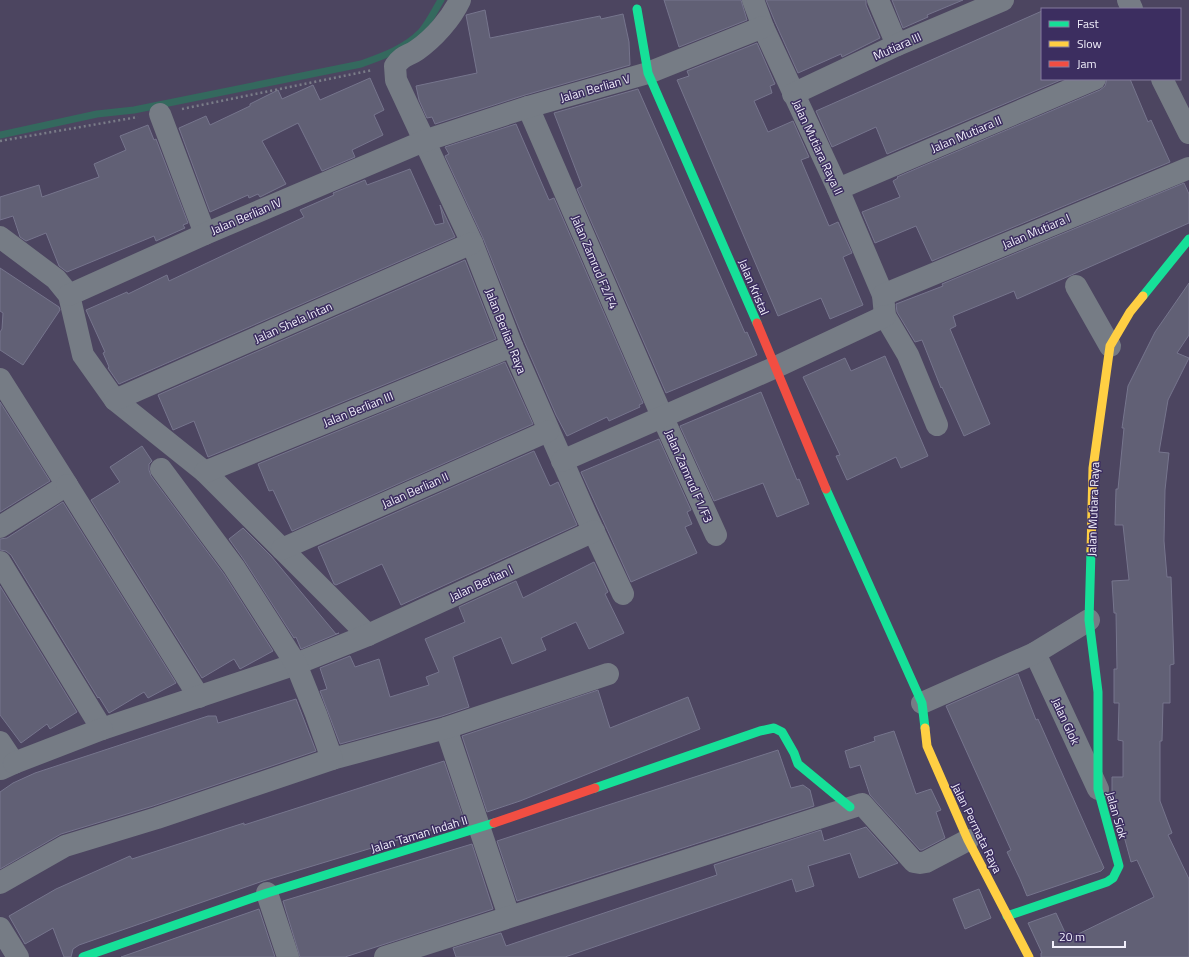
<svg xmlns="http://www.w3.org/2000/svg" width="1189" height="957" viewBox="0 0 1189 957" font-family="'Titillium Web',sans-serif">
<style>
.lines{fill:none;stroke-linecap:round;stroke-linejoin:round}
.stream{stroke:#34695e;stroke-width:7}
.building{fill:#616075;stroke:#76758d}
.path{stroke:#7a7c88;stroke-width:2.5;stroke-dasharray:2 3;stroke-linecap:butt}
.street{stroke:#767c85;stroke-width:22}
.fast{stroke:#16e098;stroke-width:9}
.slow{stroke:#ffcf43;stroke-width:9}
.jam{stroke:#f24e42;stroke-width:9}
.labels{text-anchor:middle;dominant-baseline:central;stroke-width:3;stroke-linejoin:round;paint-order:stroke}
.street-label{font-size:12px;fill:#f1effb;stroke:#3c2e60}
</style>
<rect width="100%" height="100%" fill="#4c4560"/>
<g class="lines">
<!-- stream -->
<path class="stream" d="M0,135L97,114L134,110L361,64C383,56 404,49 421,32C429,23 435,10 441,0"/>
</g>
<!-- building -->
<g class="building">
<path d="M664,0H741L747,20L679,47Z"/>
<path d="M766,0H866V5L880,38L842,57L841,54L798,73L775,22Z"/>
<path d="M892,0H963L927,15L928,17L903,28Z"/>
<path d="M485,10L490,38L600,16L601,19L623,14L629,42L630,65L525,95L435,124L432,117L427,118L419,100L416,86L477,73L466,15Z"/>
<path d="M1042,11V79H1063L887,154L876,127L832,147L816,111Z"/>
<path d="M757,43L775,84L770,86L772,93L754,101L768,132L793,121L809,157L801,160L829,226L838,222L852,253L843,257L863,305L830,319L821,298L778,316L677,80L689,76L687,71Z"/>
<path d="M370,78L384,110L374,115L383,135L352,150L355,157L322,171L298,123L262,141L286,184L260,197L258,194L249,198L248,195L210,212L179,128L206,116L210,125L250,106V104L278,90L282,99L313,85L320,100Z"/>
<path d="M1107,79H1130L1148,122L1151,120L1170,162L932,261L916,226L875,243L862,212L900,197L893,181L898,178L897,177L1100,90L1105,86Z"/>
<path d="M638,89L745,333L747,332L757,355L666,393L577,189L582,186L554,113Z"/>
<path d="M516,124L549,200L554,198L643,403L639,405L640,407L609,421L607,417L567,436L556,415L524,341L483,238L445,156L449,154L445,147Z"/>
<path d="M148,125L154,140L156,139L188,223L183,225L185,228L156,241L154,236L67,272L59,266L46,233L26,241L20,237L13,216L0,220V197L39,185L42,197L99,177L94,164L126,150L120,136Z"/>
<path d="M410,169L435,225L444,223L440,205L455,237L119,384L108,368L109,367L103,353L105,352L86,310L127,292L128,294L167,275L169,281L304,217L300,210L334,195L333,193L365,180L367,185Z"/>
<path d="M1184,183L1189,194V223L1017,299L1014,291L953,316L956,326L950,329L990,424L964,436L942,387L941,388L922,340L915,342L897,312L896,304L943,286L942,284Z"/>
<path d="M465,260L496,339L208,457L194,421L173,430L158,395Z"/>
<path d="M0,268L59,307L60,310L23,365L0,350V332L2,329L3,313L0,311Z"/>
<path d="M1189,283V335L1177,353L1189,358L1168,400L1159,452L1169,453L1165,490L1164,541L1167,577H1171L1174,664L1170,665V703H1163L1162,741H1160V801L1172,833L1168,835L1189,879V957H1041V953H1042L1028,923L1056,913L1068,939L1154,897L1137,860L1131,862L1112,792V777H1123V741L1118,740L1119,703H1114V669H1117L1116,613H1114L1112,581L1129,580L1123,525H1115L1116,489H1118L1124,428H1122L1128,386L1155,332Z"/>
<path d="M885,356L928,456L901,468L896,457L847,480L836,456L840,455L803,377L845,358L851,371Z"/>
<path d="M505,362L533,424L292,531L273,490L269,491L258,464Z"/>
<path d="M761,392L797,480L799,479L809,504L777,517L763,483L714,501L680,426Z"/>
<path d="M0,402L50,481L0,512Z"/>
<path d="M659,439L691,510L687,512L692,524L685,527L697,553L631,582L581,472Z"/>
<path d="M142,446L152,461L149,464V470L151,476L224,574L273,651L240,669L234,659L202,678L91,500L120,482L110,467Z"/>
<path d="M534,451L550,486L558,482L577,525L401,605L382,564L336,585L334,584L318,547Z"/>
<path d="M63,502L176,683L148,698L144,692L109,713L99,697L98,698L11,555L6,551L0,550V539L7,538Z"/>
<path d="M243,528L271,556L336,634L339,633L301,649L296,637L294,638L244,560L229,539Z"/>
<path d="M594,562L608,592L605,594L624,633L589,649L576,622L541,638L546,650L512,664L501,637L453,657L469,707L442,716L340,744L320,691L327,689L320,668L350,656L355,667L379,659L390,697L429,685L426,677L439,672L425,639L465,622L459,607L516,581L523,598Z"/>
<path d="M0,586L77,712L50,729L47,724L21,743L0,715Z"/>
<path d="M1018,674L1036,720L1038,719L1104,868L1101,871L1027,896L1020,879L1007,852L1011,850L946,706Z"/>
<path d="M598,690L610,728L688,697L700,729L520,801L487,812L462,736Z"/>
<path d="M296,699L316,751L153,806L61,834L0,869V792L13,783L35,773L208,716H216L218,723Z"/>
<path d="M894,731L916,794L931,789L941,810L936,812L945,838L922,850H920L870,795L860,765L850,768L845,751L875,741L874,737Z"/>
<path d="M778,750L791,788L803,785L810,790L814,806L517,901L497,841Z"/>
<path d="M444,761L464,820L263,881L79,945L73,949L71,957H64L53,928L25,944L9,916L56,889L130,856L132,859L244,823V825Z"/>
<path d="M866,827L898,863L859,878L850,853L808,866L814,886L796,892L792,879L565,957H456L453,948L501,933L506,946L717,875L714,865L821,830L824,841Z"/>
<path d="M472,844L493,909L345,957H300L283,901Z"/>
<path d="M979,889L991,918L965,929L953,899Z"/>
<path d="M259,909L275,957H121Z"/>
</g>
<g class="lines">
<!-- path -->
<g class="path">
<path d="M182,109L373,70"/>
<path d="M0,141L138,117"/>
</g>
<!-- street -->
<g class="street">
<path d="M460,0C451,19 434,38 417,50C407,57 404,54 395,66L396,80L472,243L512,346L587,517L623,594"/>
<path d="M753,0L763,27L838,189L883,295L885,316L908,355L937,425"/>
<path d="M878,0L897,45"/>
<path d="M1128,0L1132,9"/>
<path d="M1162,79L1189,133"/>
<path d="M793,94L897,45L1003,0"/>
<path d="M528,107L662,416L716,535"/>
<path d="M160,114L205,234"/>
<path d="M838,189L1095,79"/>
<path d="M0,237L56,279L69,295L83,355L115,400L205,472L368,635"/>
<path d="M1076,286L1110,346"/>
<path d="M69,295L205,234L424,141L528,107L648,73L763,27"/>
<path d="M883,295L1189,168"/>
<path d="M0,379L67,485L0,527"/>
<path d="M115,400L472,243"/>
<path d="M562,461L776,367L885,316"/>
<path d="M205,472L512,346"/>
<path d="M67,485L199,697"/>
<path d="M282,549L548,431"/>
<path d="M0,562L102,729L296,664L368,635L594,531"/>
<path d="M1035,653L1098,789"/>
<path d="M922,703L1035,653L1089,620"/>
<path d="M446,728L509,916"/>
<path d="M0,742L14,763L1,769"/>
<path d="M332,759L446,728L608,674"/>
<path d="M14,763L102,729"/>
<path d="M0,883L65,846L157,818L332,759L316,714L296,664L234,567L161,469"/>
<path d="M267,893L288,957"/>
<path d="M0,928L18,957"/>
<path d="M385,957L862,804L914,862L920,863L926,862L968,840"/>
</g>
<!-- fast -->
<g class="fast">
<path d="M637,9L648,73L757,323"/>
<path d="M1143,296L1189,239"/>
<path d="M826,489L922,703L925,728"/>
<path d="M595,788L760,731L774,728L782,732L794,753L798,764L850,807"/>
<path d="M1007,916L1107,882L1113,878L1119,866L1098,789V692L1089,620L1091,551"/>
<path d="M83,957L267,893L494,823"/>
</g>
<!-- slow -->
<g class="slow">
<path d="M1091,551L1093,468L1110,346L1130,312L1143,296"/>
<path d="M925,728L927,746L968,840L1029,957"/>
</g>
<!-- jam -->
<g class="jam">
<path d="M757,323L826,489"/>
<path d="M494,823L595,788"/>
</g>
</g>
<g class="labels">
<!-- street labels -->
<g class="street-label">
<text transform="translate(897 46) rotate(-24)">Mutiara III</text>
<text transform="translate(595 88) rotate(-16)">Jalan Berlian V</text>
<text transform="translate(966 134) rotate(-23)">Jalan Mutiara II</text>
<text transform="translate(818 147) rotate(65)">Jalan Mutiara Raya II</text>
<text transform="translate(246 216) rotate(-23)">Jalan Berlian IV</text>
<text transform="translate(1036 231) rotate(-23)">Jalan Mutiara I</text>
<text transform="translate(595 262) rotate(67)">Jalan Zamrud F2/F4</text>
<text transform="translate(754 287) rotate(67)">Jalan Kristal</text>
<text transform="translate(293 322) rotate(-24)">Jalan Shela Intan</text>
<text transform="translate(506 331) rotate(68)">Jalan Berlian Raya</text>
<text transform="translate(358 409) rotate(-22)">Jalan Berlian III</text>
<text transform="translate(689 476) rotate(66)">Jalan Zamrud F1/F3</text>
<text transform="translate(415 490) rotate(-24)">Jalan Berlian II</text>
<text transform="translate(1093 509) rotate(-88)">Jalan Mutiara Raya</text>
<text transform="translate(481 583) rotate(-25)">Jalan Berlian l</text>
<text transform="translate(1066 721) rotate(65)">Jalan Glok</text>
<text transform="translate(1117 815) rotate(74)">Jalan Siok</text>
<text transform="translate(977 828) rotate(64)">Jalan Permata Raya</text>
<text transform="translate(419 834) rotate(-17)">Jalan Taman Indah II</text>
</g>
</g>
<!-- legend -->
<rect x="1041" y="8" width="140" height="72" fill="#3c2e60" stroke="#847b9e"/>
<rect x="1049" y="21" width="20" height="6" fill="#16e098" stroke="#847b9e"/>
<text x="1077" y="28" font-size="12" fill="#f1effb">Fast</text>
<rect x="1049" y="41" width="20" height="6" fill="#ffcf43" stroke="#847b9e"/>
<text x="1077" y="48" font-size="12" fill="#f1effb">Slow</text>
<rect x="1049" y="61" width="20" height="6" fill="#f24e42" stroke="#847b9e"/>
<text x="1077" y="68" font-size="12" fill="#f1effb">Jam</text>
<!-- scale -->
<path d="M1053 941v6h72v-6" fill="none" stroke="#f1effb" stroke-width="2"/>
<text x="1059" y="941" font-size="12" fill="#f1effb" stroke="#3c2e60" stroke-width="3" paint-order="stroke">20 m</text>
</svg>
